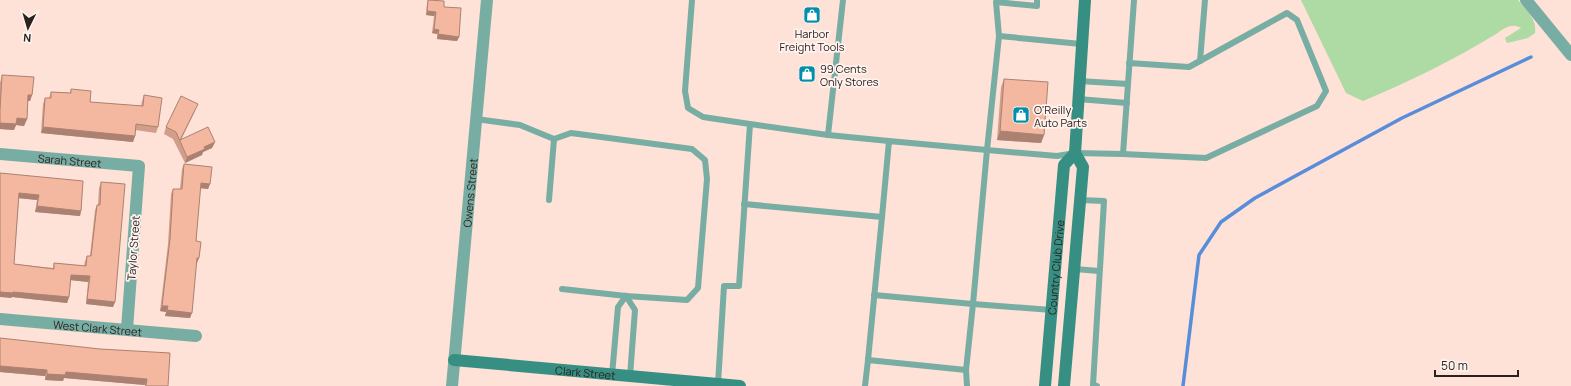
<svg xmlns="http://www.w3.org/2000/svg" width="1571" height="386" viewBox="0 0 1571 386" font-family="Manrope,sans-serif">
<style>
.green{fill:#aedaa4}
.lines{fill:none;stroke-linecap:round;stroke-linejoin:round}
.stream{stroke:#588dd9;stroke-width:3.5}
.lane{stroke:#78ada3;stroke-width:6}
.street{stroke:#78ada3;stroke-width:12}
.secondary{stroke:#368f82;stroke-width:12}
.wall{fill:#d29e8a}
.shaded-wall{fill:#ab8171}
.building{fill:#f4b8a1;stroke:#ab8171}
.labels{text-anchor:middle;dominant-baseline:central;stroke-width:3.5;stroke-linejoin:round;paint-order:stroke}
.poi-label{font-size:11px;fill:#2b211d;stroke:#fef3ee;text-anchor:start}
.street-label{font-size:11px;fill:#2b211d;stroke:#fef3ee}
</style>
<rect width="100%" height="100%" fill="#fee1d7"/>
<!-- green -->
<path class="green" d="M1301,0H1518C1526,10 1537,19 1535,33L1528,38L1507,43L1505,38L1521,28C1512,22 1503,29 1496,34C1454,60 1408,82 1363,101L1346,93Z"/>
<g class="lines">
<!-- stream -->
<path class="stream" d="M1183,386L1199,255L1221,222L1255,198L1402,118L1531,57"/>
<!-- lane -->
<g class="lane">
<path d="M692,0L685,91L688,108L703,117L750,124L739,286H724L718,384"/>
<path d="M1037,0V6L996,2L999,36L1081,44"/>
<path d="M999,36L987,150L1057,156L1075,153L1123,154L1134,0"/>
<path d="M1200,61L1205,0"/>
<path d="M1079,81L1128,84"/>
<path d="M1078,99L1127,103"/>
<path d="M476,119L520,125L554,139L549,200"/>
<path d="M750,124L828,135L843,0"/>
<path d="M828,135L889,141"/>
<path d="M554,139L571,133L692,149L705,160L707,179L698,288L687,300L626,296L562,289"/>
<path d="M1123,154L1206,158L1317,106L1326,91L1297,20L1287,13L1189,67L1129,63"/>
<path d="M1080,200L1104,201L1093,385L1097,386"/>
<path d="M744,204L882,217L868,360"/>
<path d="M882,217L889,141L987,150L973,304L1052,310"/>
<path d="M1075,269L1099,271"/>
<path d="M874,295L973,304L966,370L967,386"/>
<path d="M626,296L635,310L630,376"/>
<path d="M612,375L618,307L626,296"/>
<path d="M865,386L868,360L966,370"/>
</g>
<!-- street -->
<g class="street">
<path d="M1526,0L1571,55"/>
<path id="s1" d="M0,154L139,166L127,329"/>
<path id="s2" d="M0,319L196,336"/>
<path id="s3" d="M452,386L487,0"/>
</g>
<!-- secondary -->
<g class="secondary">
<path id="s4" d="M454,360L740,386"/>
<path id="s5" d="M1045,386L1064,165L1075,153"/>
<path d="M1064,386L1083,167L1075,153L1085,0"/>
</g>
</g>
<!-- wall -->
<g class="wall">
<path d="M428,0L444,7L459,37L457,41L437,39V34L432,33L434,16L426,15L427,4Z"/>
<path d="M2,75L32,95L30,101H28L27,119L24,126L16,125L14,130L0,129V83Z"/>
<path d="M1004,79L1044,135L1041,143L997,140L1001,87Z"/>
<path d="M71,89L90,102L141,106L142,101L144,95L158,127L156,133L135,130V136L133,142L41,133L43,104L45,98H49L51,92L70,93Z"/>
<path d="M195,111L181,140L215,142L212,148L203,152L202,155L185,163L173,139L164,134L166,127Z"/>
<path d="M184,164L210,184L208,189L200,188L196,241L197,263H196L190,318L165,316L166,312L160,311L168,244L171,194L173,189H180L182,169Z"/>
<path d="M0,173L81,211L80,216L35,212L37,200L19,198L14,264L53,268L54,263L84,266L85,261L87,256H90L95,210L97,205H98L99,188L101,182L115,302L113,307L86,304L88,282L71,280L69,297L67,303L12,297L11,298Z"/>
<path d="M0,338L168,386H145V385L64,378L63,381L45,380V376L0,372Z"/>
</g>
<!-- shaded-wall -->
<g class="shaded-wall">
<path d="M427,11L436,12L434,16L426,15Z"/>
<path d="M434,29L439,30L437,34L432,33Z"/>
<path d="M438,34L459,37L457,41L437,39Z"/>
<path d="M28,95H32L30,101H26Z"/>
<path d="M17,118L27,119L24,126L16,125L14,130L0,129V123Z"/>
<path d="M43,127L135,136L133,142L41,133Z"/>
<path d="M1000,131L1044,135L1041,143L997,140Z"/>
<path d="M215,142L212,148L203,152L202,155L185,163L187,157L204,147Z"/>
<path d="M201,183L210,184L208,189L199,188Z"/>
<path d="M19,193L39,195L37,200L17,198Z"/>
<path d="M37,206L81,211L80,216L35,212Z"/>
<path d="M197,258H199L197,263H195Z"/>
<path d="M71,275L90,276L88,282L69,280Z"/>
<path d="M0,292H13L69,297L67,303L12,297L11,298L0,297Z"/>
<path d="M87,299L115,302L113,307L86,304Z"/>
<path d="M162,306H168L166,312L160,311Z"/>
<path d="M167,310L192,313L190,318L165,316Z"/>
<path d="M0,366L47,370L45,376L0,372Z"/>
<path d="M66,372L147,379L145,385L64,378L63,381L45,380L47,374Z"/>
</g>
<!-- building -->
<g class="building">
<path d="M428,0L444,1V7L461,8L459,37L438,34L439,30L434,29L436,12L427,11Z"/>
<path d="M2,75L34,77L32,95H28L27,119L17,118L16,124L0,123V110Z"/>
<path d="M1004,79L1048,82L1044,135L1000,131Z"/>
<path d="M71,89L91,91L90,102L143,106L144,95L162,98L158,127L136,124L135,136L43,127L45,98H51V92L71,93Z"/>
<path d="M181,96L198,104L180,140L208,127L215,142L204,147L205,149L187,157L176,132L166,127Z"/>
<path d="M184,164L212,167L210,184L201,183L196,241L201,242L199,258H197L192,313L167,310L168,306H162L170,239L173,189H182Z"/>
<path d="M0,173L83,181L81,211L37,206L39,195L19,193L14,264L54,269V263L86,266L87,256H91L97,205H100L101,182L125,184L115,302L87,299L90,276L71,275L69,297L13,292V293L0,292Z"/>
<path d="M0,338L100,349L170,353L168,386H146L147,379L66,372L65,375L47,374V370L0,366Z"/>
</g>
<!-- icons -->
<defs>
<g id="shop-square" transform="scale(0.9)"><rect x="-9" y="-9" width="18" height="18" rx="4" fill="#018eab" stroke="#fef3ee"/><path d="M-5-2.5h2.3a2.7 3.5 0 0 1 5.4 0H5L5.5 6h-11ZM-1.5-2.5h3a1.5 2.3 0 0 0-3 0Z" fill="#fff"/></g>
</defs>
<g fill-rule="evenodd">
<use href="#shop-square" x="812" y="15"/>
<use href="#shop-square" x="807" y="74"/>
<use href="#shop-square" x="1021" y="115"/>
</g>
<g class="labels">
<!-- poi labels -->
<g class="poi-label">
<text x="812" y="33" text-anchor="middle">Harbor<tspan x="812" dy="13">Freight Tools</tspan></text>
<text x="820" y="68">99 Cents<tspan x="820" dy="13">Only Stores</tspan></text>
<text x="1034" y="109">O'Reilly<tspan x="1034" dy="13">Auto Parts</tspan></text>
</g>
<!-- street labels -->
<g class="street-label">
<text stroke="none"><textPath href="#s1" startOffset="70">Sarah Street</textPath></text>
<text stroke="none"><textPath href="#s3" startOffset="194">Owens Street</textPath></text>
<text transform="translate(133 248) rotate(-86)">Taylor Street</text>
<text stroke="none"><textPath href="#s5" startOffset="119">Country Club Drive</textPath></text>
<text stroke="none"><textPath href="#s2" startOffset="98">West Clark Street</textPath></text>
<text stroke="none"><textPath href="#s4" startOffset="132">Clark Street</textPath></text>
</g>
</g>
<!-- north arrow -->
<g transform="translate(28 28) rotate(185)" stroke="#fef3ee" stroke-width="3" paint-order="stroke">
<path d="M0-3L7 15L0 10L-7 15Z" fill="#2b211d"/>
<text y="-6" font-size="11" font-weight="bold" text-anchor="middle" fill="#2b211d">N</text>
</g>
<!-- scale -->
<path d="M1435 370v6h83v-6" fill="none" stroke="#2b211d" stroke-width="2"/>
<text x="1441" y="370" font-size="12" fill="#2b211d" stroke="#fef3ee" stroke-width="3" paint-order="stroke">50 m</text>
</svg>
